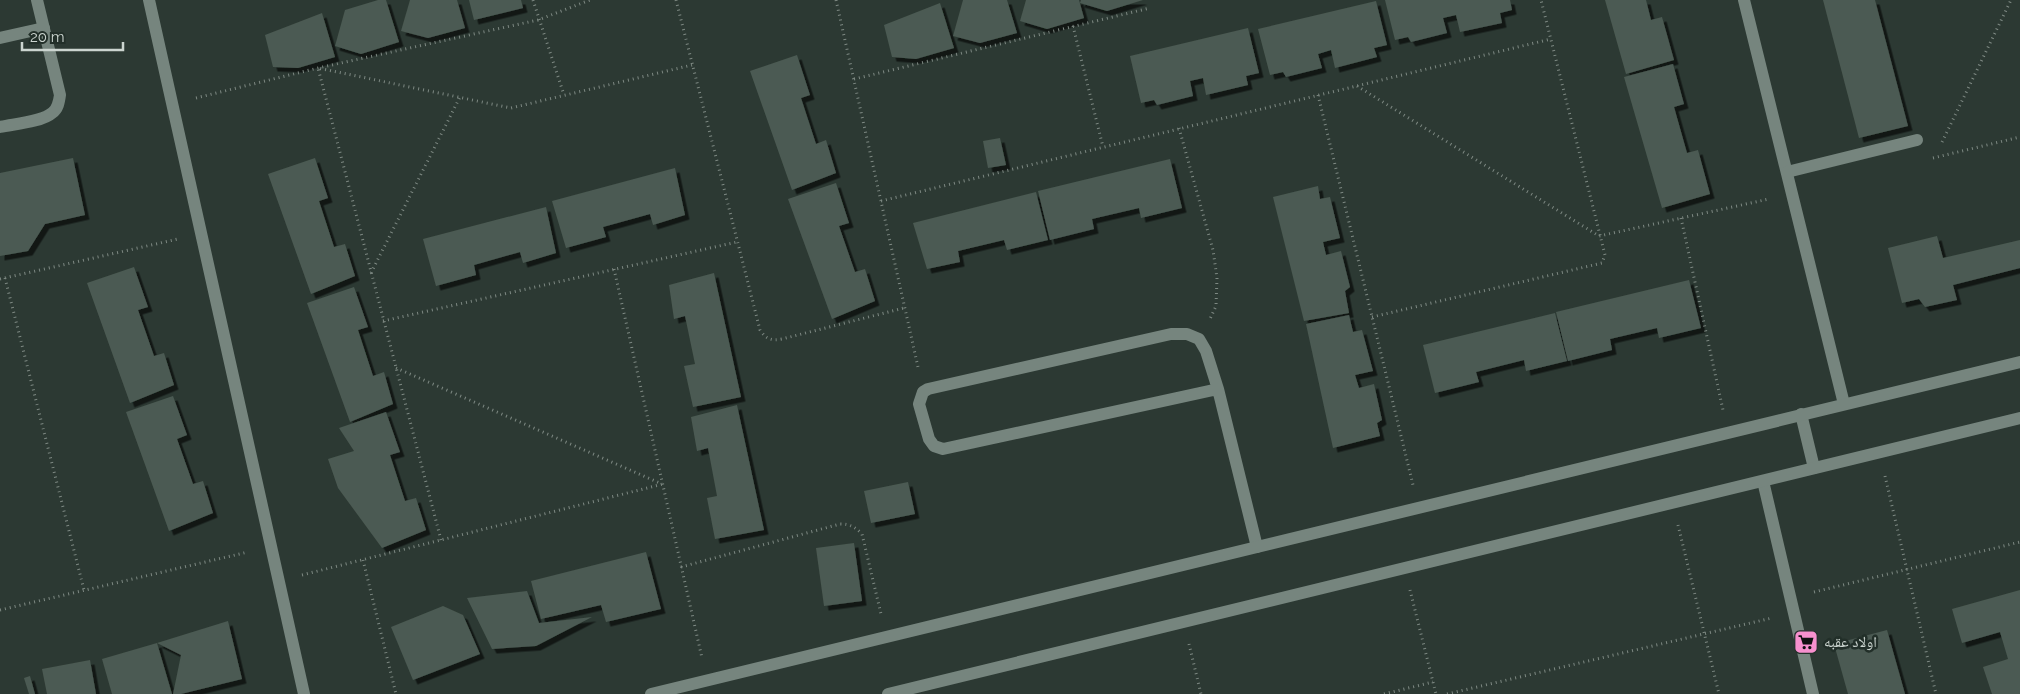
<svg xmlns="http://www.w3.org/2000/svg" width="2020" height="694" viewBox="0 0 2020 694" font-family="Raleway,'Noto Naskh Arabic',sans-serif">
<style>
.building{fill:#4b5a52;filter:url(#shadow)}
.lines{fill:none;stroke-linecap:round;stroke-linejoin:round}
.path{stroke:#7e8983;stroke-width:3;stroke-dasharray:1 4;stroke-linecap:butt}
.minor{stroke:#76857e;stroke-width:12}
.labels{text-anchor:middle;dominant-baseline:central;stroke-width:5;stroke-linejoin:round;paint-order:stroke}
.poi-label{font-size:15px;fill:#ccd5d0;stroke:#222f29;text-anchor:start}
</style>
<defs>
<filter id="shadow"><feDropShadow dx="4.5" dy="4.5" stdDeviation="0" flood-color="#0009"/></filter>
</defs>
<rect width="100%" height="100%" fill="#2c3933"/>
<!-- building -->
<g class="building">
<path d="M378,0H386L399,42L361,54L335,46L345,10Z"/>
<path d="M410,0H457L465,28L428,38L401,31Z"/>
<path d="M469,0H521L523,8L474,20Z"/>
<path d="M963,0H1007L1017,33L980,43L953,36Z"/>
<path d="M1026,0H1079L1084,18L1047,29L1020,21Z"/>
<path d="M1081,0H1143L1107,11L1080,3Z"/>
<path d="M1385,0H1510L1512,10L1500,13L1502,23L1460,32L1456,15L1443,18L1447,33L1411,42L1408,37L1395,40Z"/>
<path d="M1605,0H1646L1651,20L1662,17L1674,60L1626,74Z"/>
<path d="M1823,0H1875L1908,126L1859,138Z"/>
<path d="M1376,1L1387,45L1374,48L1377,57L1335,68L1331,50L1318,54L1322,68L1286,77L1283,72L1270,75L1258,29Z"/>
<path d="M940,3L954,48L916,59L892,57L884,25Z"/>
<path d="M322,13L335,57L298,68L273,67L265,35Z"/>
<path d="M1248,28L1259,73L1246,76L1248,85L1206,95L1203,78L1190,81L1193,96L1157,105L1154,100L1141,103L1130,56Z"/>
<path d="M797,55L810,95L801,98L816,144L826,140L836,173L792,190L750,71Z"/>
<path d="M1673,64L1684,104L1674,107L1687,153L1698,150L1710,194L1662,208L1624,77Z"/>
<path d="M1000,138L1006,165L988,168L983,141Z"/>
<path d="M73,158L85,215L45,224L28,251L0,256V173Z"/>
<path d="M315,158L328,198L319,201L334,247L345,244L355,276L311,294L268,174Z"/>
<path d="M1170,159L1182,208L1141,218L1139,208L1092,219L1094,229L1050,240L1038,191Z"/>
<path d="M675,168L685,215L653,225L650,214L603,227L606,237L566,248L552,201Z"/>
<path d="M836,183L849,223L839,226L855,272L865,269L875,301L832,319L788,199Z"/>
<path d="M1318,186L1320,199L1330,197L1340,238L1323,242L1326,255L1341,251L1350,287L1345,291L1349,313L1304,321L1273,197Z"/>
<path d="M1036,192L1048,240L1007,250L1004,240L958,251L960,262L927,269L913,223Z"/>
<path d="M546,207L556,253L523,263L520,252L474,265L476,275L436,286L423,239Z"/>
<path d="M1937,236L1943,258L2020,240V268L1953,285L1957,300L1925,307L1919,299L1902,303L1888,248Z"/>
<path d="M134,267L148,307L138,310L154,356L164,353L174,385L130,403L87,283Z"/>
<path d="M714,273L741,397L693,407L684,366L695,364L685,316L674,319L669,285Z"/>
<path d="M1689,280L1701,328L1659,338L1657,328L1610,339L1612,350L1568,361L1556,312Z"/>
<path d="M354,287L368,327L358,330L373,376L384,372L393,404L350,422L307,303Z"/>
<path d="M1555,313L1567,361L1526,371L1524,360L1476,372L1479,382L1435,393L1423,345Z"/>
<path d="M1349,315L1353,332L1362,330L1373,371L1355,375L1359,388L1374,384L1382,420L1377,423L1380,436L1333,448L1306,324Z"/>
<path d="M173,396L187,435L177,439L193,484L203,481L213,513L169,531L126,412Z"/>
<path d="M737,405L764,530L715,539L707,498L717,496L708,448L697,451L691,417Z"/>
<path d="M386,412L400,452L390,455L405,501L416,498L426,530L382,548L338,488L328,459L354,451L339,428Z"/>
<path d="M908,482L915,514L871,523L864,491Z"/>
<path d="M854,543L862,601L824,606L816,548Z"/>
<path d="M646,552L661,609L606,622L601,605L541,619L531,581Z"/>
<path d="M2020,590V694H1992L1983,667L2008,659L2000,632L1962,643L1952,609Z"/>
<path d="M527,591L539,623L592,617L536,646L492,649L467,598Z"/>
<path d="M443,606L463,615L480,654L413,680L391,627Z"/>
<path d="M228,621L242,679L181,694H173L181,655L157,643Z"/>
<path d="M1887,630L1905,694H1848L1834,644Z"/>
<path d="M157,643L172,694H112L102,659Z"/>
<path d="M90,660L96,694H47L42,669Z"/>
<path d="M30,676L35,694H29L24,678Z"/>
</g>
<g class="lines">
<!-- path -->
<g class="path">
<path d="M533,0L564,95"/>
<path d="M676,0L760,330C766,339 771,341 782,339L904,308"/>
<path d="M836,0L918,367"/>
<path d="M1073,26L1103,147"/>
<path d="M854,79L1150,8"/>
<path d="M1357,86L1599,236L1769,199"/>
<path d="M1318,95L1413,485"/>
<path d="M196,98L318,68L538,20L590,0"/>
<path d="M1179,128L1213,250L1217,278L1216,306L1210,319"/>
<path d="M1942,142L2011,0"/>
<path d="M1933,158L2020,137"/>
<path d="M881,201L1551,39"/>
<path d="M1681,218L1723,410"/>
<path d="M614,269L702,658"/>
<path d="M371,273L460,97"/>
<path d="M5,278L84,590"/>
<path d="M0,279L178,239"/>
<path d="M1372,317L1602,263L1605,255L1541,0"/>
<path d="M383,321L737,242"/>
<path d="M396,368L662,484"/>
<path d="M1885,476L1936,694"/>
<path d="M1678,525L1719,694"/>
<path d="M441,540L318,68L511,108L692,65"/>
<path d="M363,560L396,694"/>
<path d="M681,567L840,524C850,524 855,527 862,534L881,614"/>
<path d="M302,575L663,484"/>
<path d="M1410,590L1436,694"/>
<path d="M1814,592L2020,542"/>
<path d="M0,610L248,552"/>
<path d="M1189,644L1201,694"/>
<path d="M1384,694L1433,682"/>
<path d="M1447,694L1772,618"/>
</g>
<!-- minor -->
<g class="minor">
<path d="M149,0L304,694"/>
<path d="M1744,0L1844,404"/>
<path d="M0,38L44,28"/>
<path d="M0,127C13,124 42,122 52,113C58,109 59,102 60,95L37,0"/>
<path d="M1787,172L1917,140"/>
<path d="M1218,389L943,449L934,446L929,439L919,404L923,392L928,389L1171,334H1187L1199,339L1206,351L1218,389L1257,547"/>
<path d="M1801,414L1814,468"/>
<path d="M1763,481L1813,694"/>
<path d="M651,694L2020,362"/>
<path d="M888,694L2020,418"/>
</g>
</g>
<!-- icons -->
<defs>
<g id="supermarket-square" transform="scale(1.25)"><rect x="-9" y="-9" width="18" height="18" rx="4" fill="#f790ce" stroke="#222f29"/><path d="M-6-5.5h2.5l.6 2H6L4.5 2H-2.5L-4.4-4H-6ZM-1.5 3.2a1.3 1.3 0 1 0 .1 0ZM3 3.2a1.3 1.3 0 1 0 .1 0Z" fill="#111"/></g>
</defs>
<g fill-rule="evenodd">
<use href="#supermarket-square" x="1806" y="642"/>
</g>
<g class="labels">
<!-- poi labels -->
<g class="poi-label">
<text x="1824" y="642">اولاد عقبه</text>
</g>
</g>
<!-- scale -->
<path d="M22 42v8h101v-8" fill="none" stroke="#ccd5d0" stroke-width="2.5"/>
<text x="30" y="42" font-size="15" fill="#ccd5d0" stroke="#222f29" stroke-width="4" paint-order="stroke">20 m</text>
</svg>
